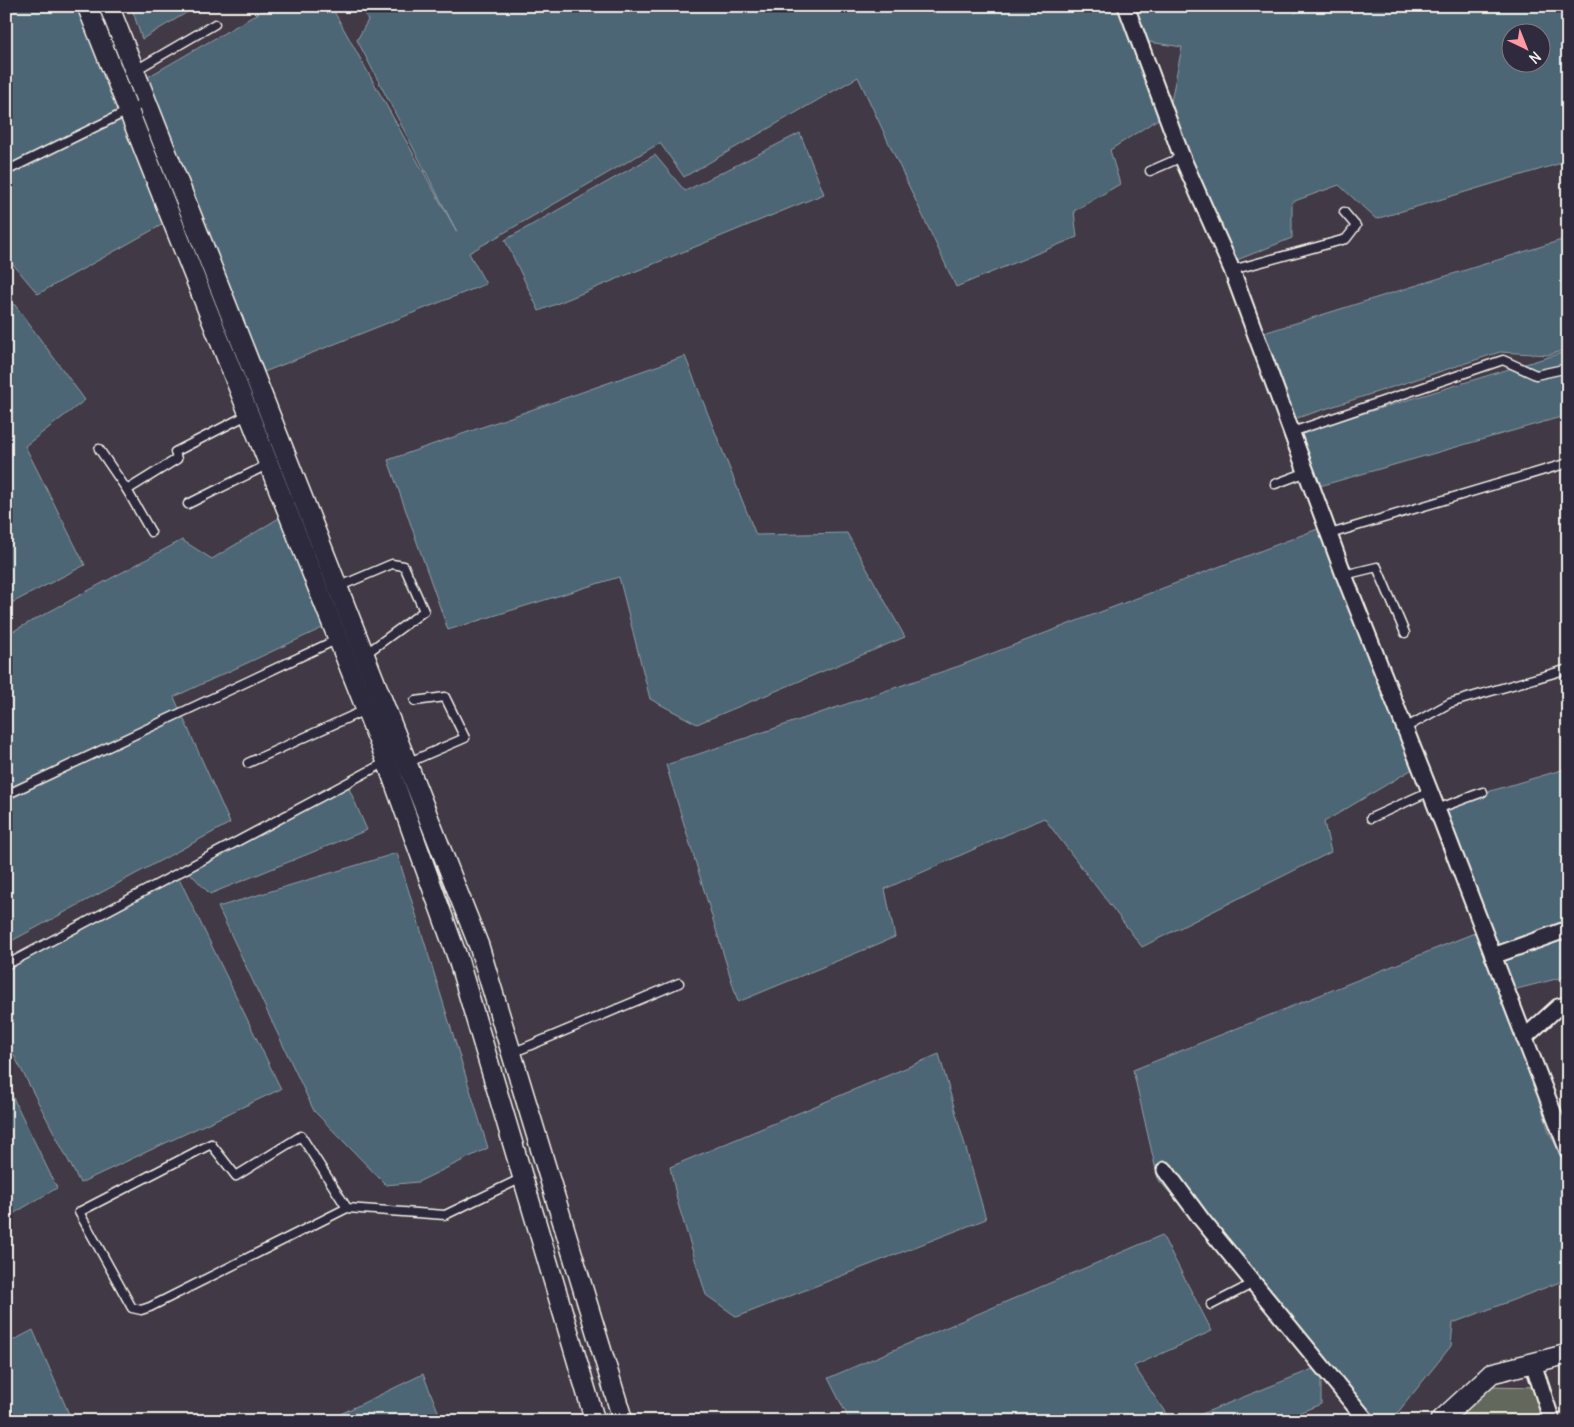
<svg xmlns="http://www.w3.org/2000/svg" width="1574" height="1427" viewBox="0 0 1574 1427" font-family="Delius,sans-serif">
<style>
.green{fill:#63685b;stroke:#acaca2}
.water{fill:#4d6676;stroke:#909ea4;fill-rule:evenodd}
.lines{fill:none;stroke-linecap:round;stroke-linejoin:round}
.service-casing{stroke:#f4f1e8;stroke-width:11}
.minor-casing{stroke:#f4f1e8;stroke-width:19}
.tertiary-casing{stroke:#f4f1e8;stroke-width:22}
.service{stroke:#2f2a3d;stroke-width:8}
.minor{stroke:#2f2a3d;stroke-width:15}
.tertiary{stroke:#2f2a3d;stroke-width:19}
</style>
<rect width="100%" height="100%" fill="#413945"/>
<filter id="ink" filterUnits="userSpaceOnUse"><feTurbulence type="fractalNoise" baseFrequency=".02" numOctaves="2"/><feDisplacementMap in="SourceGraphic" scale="10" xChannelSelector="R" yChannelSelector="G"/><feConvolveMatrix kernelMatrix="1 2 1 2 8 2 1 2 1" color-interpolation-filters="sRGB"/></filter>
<g filter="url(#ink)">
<!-- green -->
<path class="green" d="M1490,1386L1537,1387L1549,1421H1453Z"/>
<!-- water -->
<g class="water">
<path d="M6,6H100L132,86L271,6H331L457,232L357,40L368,20L360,6H1313L1294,13L1316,6H1568V161L1376,219L1339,185L1292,202V238L1227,264L1169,112L1110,150L1120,184L1074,211L1077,237L956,287L858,77L684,177L660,143L469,253L486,284L249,378L183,213L38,294L6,256ZM1512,32H1542V62H1512ZM1142,41L1182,47L1169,111Z"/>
<path d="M131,6H198L142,39Z"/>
<path d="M800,133L824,194L539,311L505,240L655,155L685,191Z"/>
<path d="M1568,238V349L1548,355L1500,352L1288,421L1254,336Z"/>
<path d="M6,302L15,305L85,400L25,446L85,565L6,606Z"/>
<path d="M1568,351V415L1313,488L1293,435Z"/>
<path d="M685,356L756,535L847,533L905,637L697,724L650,699L619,577L448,630L388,460Z"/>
<path d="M300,505L346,617L174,697L230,823L6,944V635L182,540L212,559Z"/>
<path d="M1328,525L1421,764L1324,822L1331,852L1142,947L1044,818L885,889L895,937L738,1002L666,765L959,666Z"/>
<path d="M1568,768V935L1515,953L1568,938V976L1513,990L1487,931L1549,1132L1568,1169V1279L1453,1323L1451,1346L1391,1421H1365L1321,1371V1404L1279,1421H1184L1318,1367L1158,1179L1133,1070L1487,928L1437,807Z"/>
<path d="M345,779L367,830L210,894L186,869Z"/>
<path d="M397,853L488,1148L418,1182L386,1185L314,1111L218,907Z"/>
<path d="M176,872L281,1089L80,1183L6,1040V962Z"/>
<path d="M939,1054L986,1219L737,1317L706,1295L678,1204L670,1167Z"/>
<path d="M6,1083L57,1188L6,1218Z"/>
<path d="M1162,1235L1212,1331L1134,1366L1171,1421H850L828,1378Z"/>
<path d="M33,1330L72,1421H6V1344Z"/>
<path d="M423,1374L442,1421H326Z"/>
</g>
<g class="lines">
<!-- service casing -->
<g class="service-casing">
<g id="service">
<path d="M134,71L215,24"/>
<path d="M6,171L146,102"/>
<path d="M1150,171L1182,157"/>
<path d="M1232,270L1346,239L1356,226L1344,212"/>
<path d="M1292,432L1503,360L1536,375L1568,368"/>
<path d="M99,449L127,490L151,532"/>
<path d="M1275,484L1307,472"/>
<path d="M127,490L177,459L175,452L249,414"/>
<path d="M188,504L269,464"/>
<path d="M1330,534L1568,463"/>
<path d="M1344,575L1377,567L1405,633"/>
<path d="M338,587L392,564L404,566L424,611L364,655"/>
<path d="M1405,728L1450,703L1568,669"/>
<path d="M248,763L365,710"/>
<path d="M407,763L465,738L445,697L415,701"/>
<path d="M6,795L338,639"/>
<path d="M1437,809L1483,792"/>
<path d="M1371,818L1430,791"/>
<path d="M6,965L386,762"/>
<path d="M512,1053L679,983"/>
<path d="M347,1208L301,1136L236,1176L211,1144L79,1212L132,1308L141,1310L150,1307L347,1208L445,1215L522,1178"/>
<path d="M1211,1305L1254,1283"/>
</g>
</g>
<!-- minor casing -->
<g class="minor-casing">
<g id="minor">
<path d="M1126,6L1182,157L1232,270L1344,575L1437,809L1568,1151"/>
<path d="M1493,956L1568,929"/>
<path d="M1524,1038L1558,1007L1568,1004"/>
<path d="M1165,1170L1202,1220L1367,1421"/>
<path d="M1533,1363L1552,1421"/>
</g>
</g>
<!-- tertiary casing -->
<g class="tertiary-casing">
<g id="tertiary">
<path d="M87,6L387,762L458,959L595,1421"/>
<path d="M109,6L479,946L623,1421"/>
<path d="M1440,1421L1492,1373L1568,1354"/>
</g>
</g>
<!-- service -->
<use href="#service" class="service"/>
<!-- minor -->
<use href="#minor" class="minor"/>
<!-- tertiary -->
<use href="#tertiary" class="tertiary"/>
</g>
</g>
<!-- margin -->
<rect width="1574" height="1427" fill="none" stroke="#2f2a3d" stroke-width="25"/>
<rect x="12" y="12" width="1549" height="1402" fill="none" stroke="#f4f1e8" stroke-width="2" filter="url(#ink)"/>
<!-- north arrow -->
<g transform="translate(1526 48) rotate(137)"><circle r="24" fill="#2f2a3d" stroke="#7e7a81"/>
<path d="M0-4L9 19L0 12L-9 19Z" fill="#ff9aa2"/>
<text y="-8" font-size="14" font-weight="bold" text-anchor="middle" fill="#f4f1e8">N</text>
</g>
</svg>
